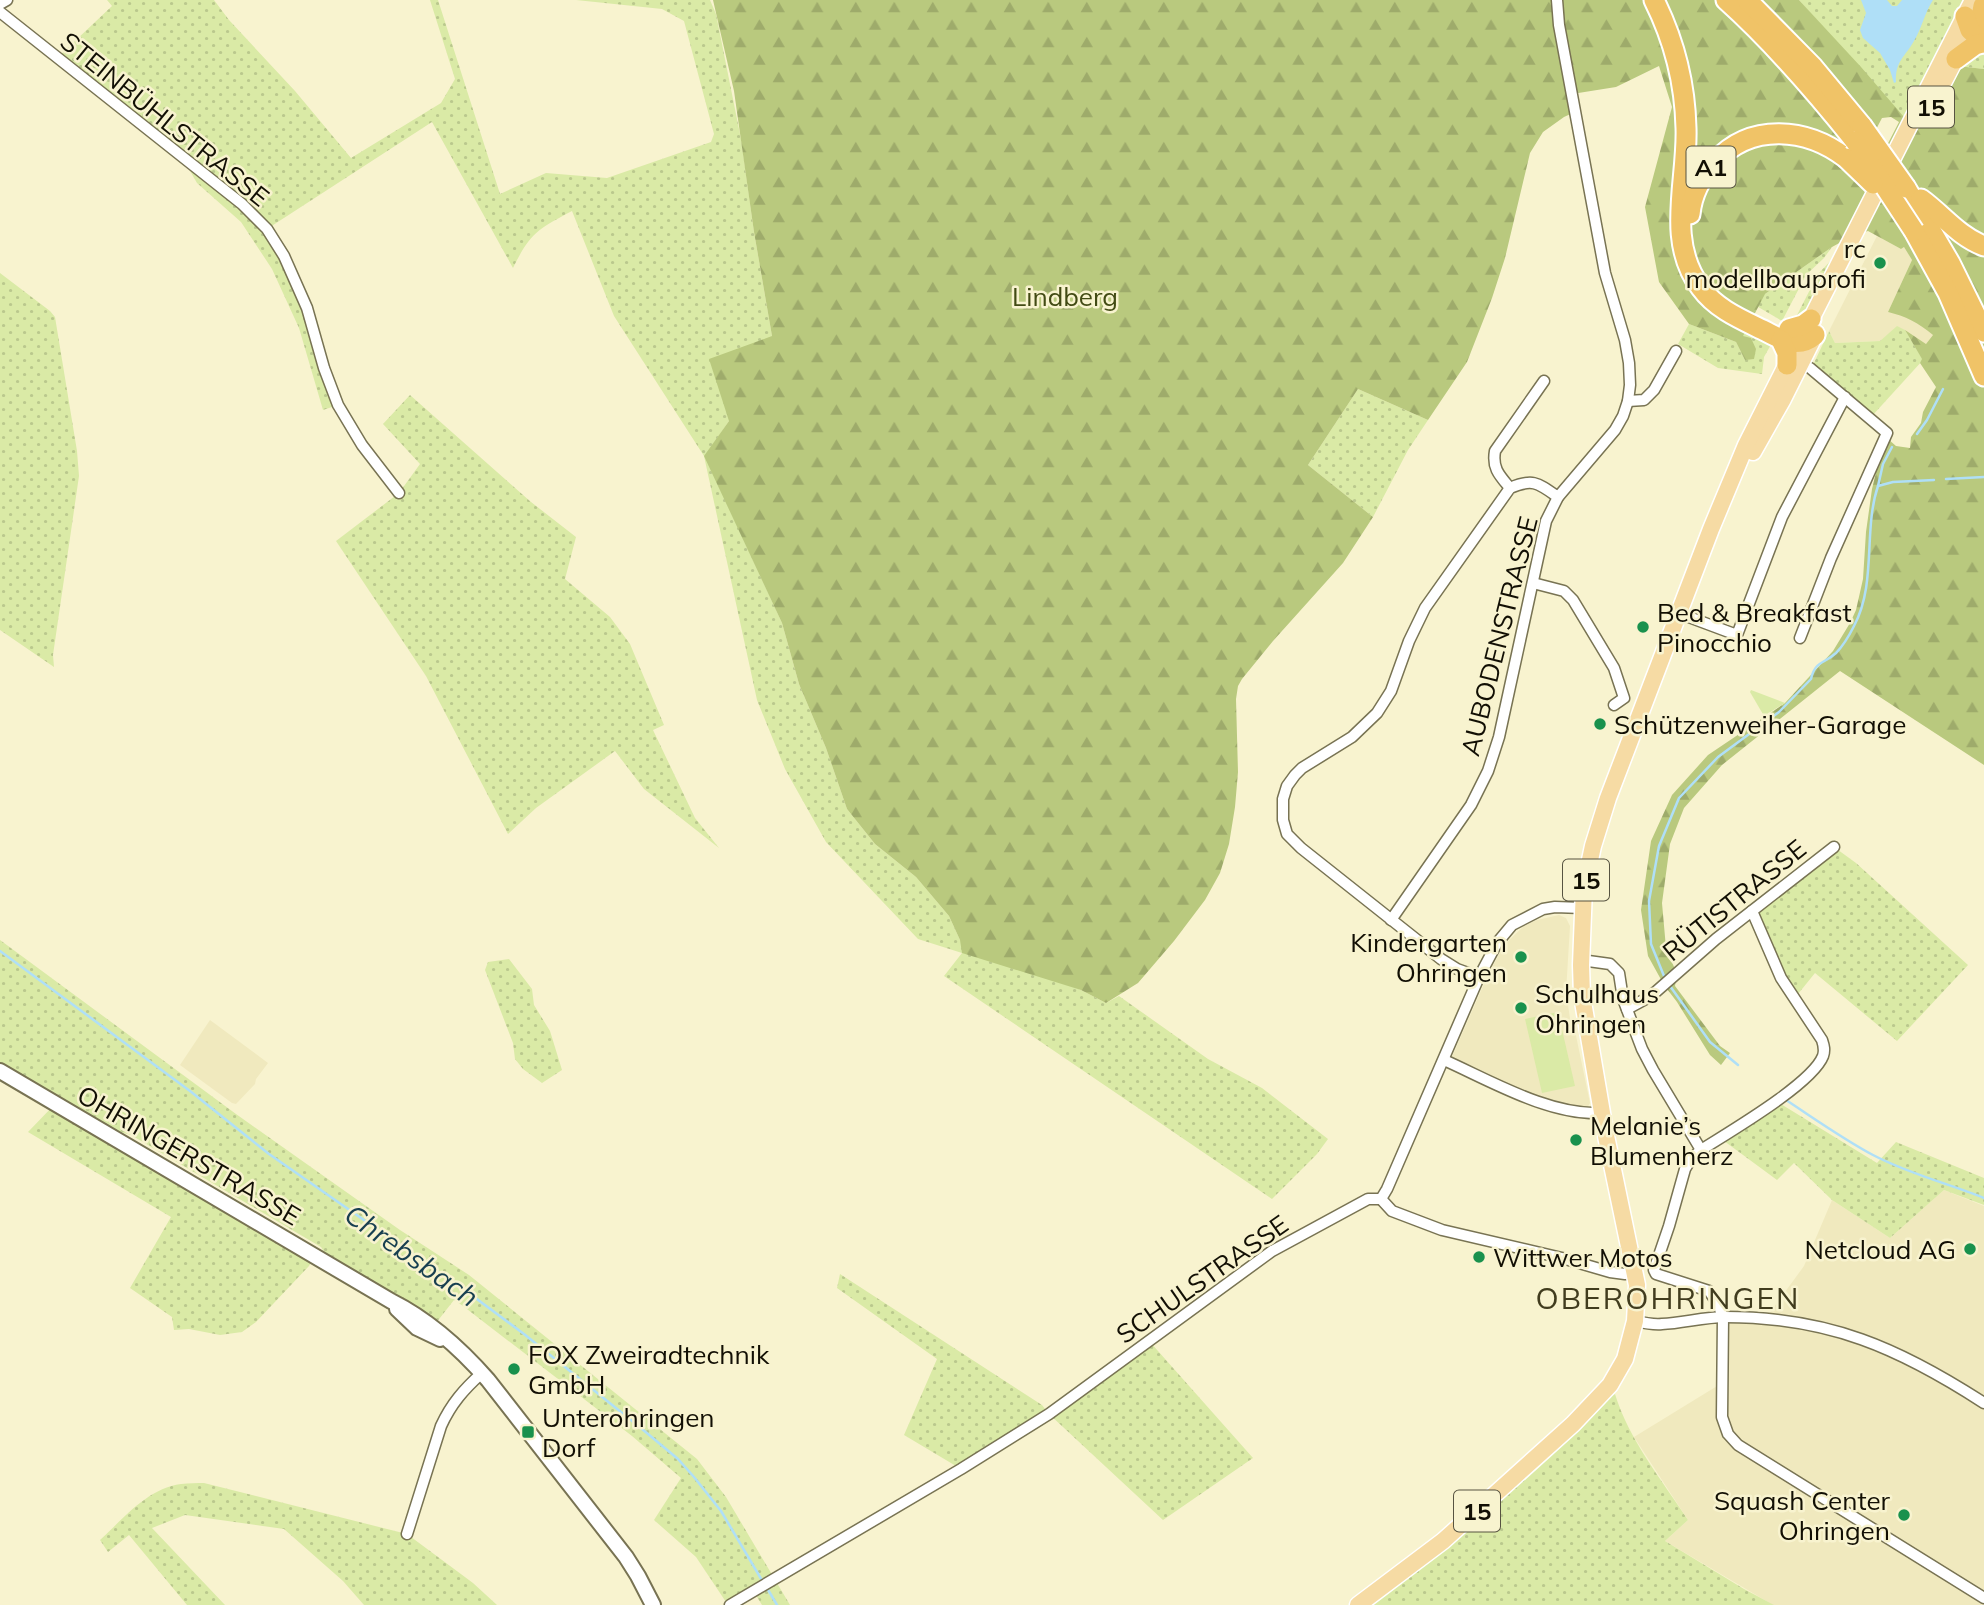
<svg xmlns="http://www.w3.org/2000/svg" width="1984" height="1605" viewBox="0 0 1984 1605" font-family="Mulish,sans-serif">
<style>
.built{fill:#f0e9be}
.grass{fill:url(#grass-dots)}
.forest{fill:url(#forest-firs);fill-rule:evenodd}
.park{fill:#daeaa6}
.water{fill:#afdff7}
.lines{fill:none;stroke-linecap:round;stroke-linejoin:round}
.stream{stroke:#afdff7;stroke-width:2.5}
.street-casing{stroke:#787353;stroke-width:13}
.secondary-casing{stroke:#787353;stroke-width:18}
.primary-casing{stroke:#fff;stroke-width:19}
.highway-casing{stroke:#fff;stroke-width:23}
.street{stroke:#fff;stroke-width:10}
.secondary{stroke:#fff;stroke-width:14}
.primary{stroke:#f6dba4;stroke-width:16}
.highway{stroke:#f0c367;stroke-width:19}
.highway-bridge-casing{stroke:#fff;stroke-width:23;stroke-linecap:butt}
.highway-bridge{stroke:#f0c367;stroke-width:19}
.poi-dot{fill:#19914d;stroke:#f8f3cf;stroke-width:2.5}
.labels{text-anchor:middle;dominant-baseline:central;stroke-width:5;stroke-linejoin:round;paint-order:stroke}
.shield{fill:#f8f3cf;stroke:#575341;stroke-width:2}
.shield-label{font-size:24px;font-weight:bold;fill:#120f04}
.street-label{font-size:26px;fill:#120f04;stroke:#f8f3cf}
.poi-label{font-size:26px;fill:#120f04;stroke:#f8f3cf;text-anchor:start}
.park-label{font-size:26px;fill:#424b14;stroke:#f8f3cf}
.water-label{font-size:28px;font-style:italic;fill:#183f50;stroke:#f8f3cf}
.quarter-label{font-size:30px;letter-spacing:2px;fill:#413c1e;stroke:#f8f3cf}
</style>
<defs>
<pattern id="grass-dots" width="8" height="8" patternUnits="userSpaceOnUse" patternTransform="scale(1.75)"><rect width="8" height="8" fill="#daeaa6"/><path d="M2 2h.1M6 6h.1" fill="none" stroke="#bac88d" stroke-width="1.8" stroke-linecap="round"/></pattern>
<pattern id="forest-firs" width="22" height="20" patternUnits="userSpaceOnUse" patternTransform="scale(1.75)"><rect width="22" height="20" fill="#b9c97e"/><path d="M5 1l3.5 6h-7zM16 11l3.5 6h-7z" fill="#9eab6b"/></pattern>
</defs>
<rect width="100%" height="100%" fill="#f8f3cf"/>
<!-- built -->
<g class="built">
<path d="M1877,236L1901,249L1904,247L1912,260L1888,312L1902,315L1923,326L1933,335L1926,344L1897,327L1880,341L1835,343L1829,331Z"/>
<path d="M1559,915L1566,918L1570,926L1566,992L1571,1025L1574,1026L1590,1103L1587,1108L1578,1109L1532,1097L1451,1059L1487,977L1504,945L1524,926L1537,920Z"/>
<path d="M210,1020L268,1063L256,1079L255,1084L236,1104L232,1103L180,1065Z"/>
<path d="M1944,1190L1984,1206V1605H1773L1665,1541L1688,1520L1634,1437L1722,1383L1723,1317L1766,1318L1804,1266L1832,1200L1890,1238Z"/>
</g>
<!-- grass -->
<g class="grass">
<path d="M107,0H214L229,20L295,91L351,158L441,103L455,79L430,0H438L500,194L546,173L607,178L711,142L714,134L684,21L662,9L576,0H710L716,14L741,139L754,232L772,336L729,421L705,456L782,623L799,684L826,748L847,809L875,844L916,877L949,916L960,940L1081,990L1106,1003L1119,996L1208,1059L1262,1088L1328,1139L1317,1154L1272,1199L944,976L962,953L918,939L826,842L785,769L757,700L704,456L614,316L572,211C538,229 530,233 513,268L432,122L267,229L284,256L338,405L323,410L299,328L272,269L241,222L197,183L181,155L57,58L112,6Z"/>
<path d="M1799,0H1984V69L1940,64L1910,125Z"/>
<path d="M1832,247L1824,258L1806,275L1782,321L1724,287L1765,294Z"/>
<path d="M1839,252L1807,312L1794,321L1818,274Z"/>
<path d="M0,273L50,311L55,317L77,451L79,476L53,655L54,667L0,630Z"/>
<path d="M1718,321L1773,341L1764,357L1762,374L1718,368L1678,344L1689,324L1736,342L1745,360L1743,337Z"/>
<path d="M1897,326L1905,330L1923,360L1872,416L1813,365L1829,331L1835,343L1880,341Z"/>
<path d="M1358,389L1428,420L1408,450L1373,517L1308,465Z"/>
<path d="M410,395L531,502L576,537L565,579L610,617L630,644L664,725L653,730L695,818L719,848L644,789L615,751L536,808L508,834L426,676L336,541L399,493L420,464L383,424Z"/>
<path d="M1834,847L1856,863L1968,965L1897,1041L1815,973L1794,999L1752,911Z"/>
<path d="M0,940L236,1114L400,1230L469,1275L697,1459L726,1497L790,1605H762L754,1592L728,1605L696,1557L654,1520L681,1478L632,1436L463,1306L454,1300L436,1323L328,1258L321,1247L131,1135L109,1129L0,1071Z"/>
<path d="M509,959L532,989L534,1005L550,1031L562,1070L542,1083L523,1069L515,1059L513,1043L485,970L488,962Z"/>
<path d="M1776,1101L1877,1163L1896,1142L1984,1178V1205L1944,1190L1890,1238L1832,1200L1794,1163L1777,1180L1720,1138Z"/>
<path d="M55,1104L314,1256L309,1266L256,1322L242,1332L220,1335L189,1329L174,1330L172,1317L130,1288L171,1217L28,1132Z"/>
<path d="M840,1274L1042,1405L1049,1414L1150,1342L1253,1458L1163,1520L1049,1414L961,1469L904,1435L937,1359L837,1288Z"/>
<path d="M1615,1394C1629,1440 1662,1480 1688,1520L1665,1541L1744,1589L1774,1605H1358L1589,1408Z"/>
<path d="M204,1483L407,1534L473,1583L497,1605H364L343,1581L284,1529L185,1515L152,1528L225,1605H187L129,1535L108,1552L100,1540C123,1519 148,1488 181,1484C189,1483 197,1483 204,1483Z"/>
</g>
<!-- forest -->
<path class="forest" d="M713,0H1799L1861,67L1910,124L1940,64L1984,69V765L1840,671L1722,765L1684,808L1670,844L1662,903L1666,948L1677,974L1675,986L1720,1046L1730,1053L1721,1065L1710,1055L1677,1002L1664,985L1648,956L1641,910L1651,841L1672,795L1708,755L1785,703L1833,651L1850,623L1856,610L1863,579L1866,532L1872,489L1878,464L1888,439L1896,446L1910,448L1911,437L1921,423L1923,412L1936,387L1920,363L1922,359L1905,330L1926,344L1933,335C1919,323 1905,316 1888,312L1912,260L1904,247L1901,249L1868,231L1854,235L1832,247L1765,294L1743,336L1751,338L1756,349L1754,359L1745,360L1736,342L1689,324L1659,282L1645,207L1672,107L1659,66L1616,87L1572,94L1575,112L1564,117L1543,132L1530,153L1505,258L1492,298L1467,362L1428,420L1358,389L1308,465L1373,517L1343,563L1273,641L1242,679L1238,686L1236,699L1238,772L1235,807L1229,844L1220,873L1205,900L1174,941L1138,983L1106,1003L1081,990L962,953L960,940L949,916L916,877L875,844L847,809L826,748L799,684L782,623L704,456L729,421L709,359L772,336L754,232L734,91ZM1891,117L1899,122L1865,188L1852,175L1882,118Z"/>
<!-- park -->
<g class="park">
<path d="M1751,690L1785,703L1764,716L1750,692Z"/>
<path d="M1558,1012L1575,1086L1542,1093L1525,1019Z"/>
</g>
<!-- water -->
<path class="water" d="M1861,0H1887L1892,6H1897L1902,0H1933C1924,14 1922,28 1914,41C1905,57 1895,61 1896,82L1894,83L1890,70L1880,53L1863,38L1860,30L1866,13Z"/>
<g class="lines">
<!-- stream -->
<g class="stream">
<path d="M1917,434L1927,420L1943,389"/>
<path d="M1946,479L1984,477"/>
<path d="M1878,486L1883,464L1892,447"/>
<path d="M0,951L190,1091L269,1154L466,1291L524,1334L642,1429L678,1459L694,1477L721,1511L763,1582"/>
<path d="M1664,976L1651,944L1649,901L1659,846L1679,798L1718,757L1779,712L1811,679C1815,661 1824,664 1836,653C1842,647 1850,634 1854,626C1877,583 1863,530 1878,486L1893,482L1934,480"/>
<path d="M1670,986L1710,1042L1738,1065"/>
<path d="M1786,1100C1815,1119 1843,1139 1873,1155C1909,1174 1947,1183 1984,1198"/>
<path d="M767,1588L777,1605"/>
</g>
<!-- street casing -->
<g class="street-casing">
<g id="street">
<path d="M0,4L7,0"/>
<path d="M0,12L242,204L267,229L284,256L307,308L324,368L338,405L362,445L399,493"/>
<path d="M1628,401L1644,400L1654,390L1676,351"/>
<path d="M1510,488C1499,475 1492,468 1495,451L1544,381"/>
<path d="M1533,583L1564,591L1573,600L1614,668L1624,698L1614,705"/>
<path d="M1678,613L1737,635L1782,517L1845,397"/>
<path d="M1800,638L1831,558L1887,433L1810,368"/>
<path d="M1752,911L1781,978L1822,1040C1824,1046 1825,1050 1823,1056C1812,1084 1729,1132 1701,1150L1691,1159L1685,1169L1669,1226L1654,1270L1656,1274L1709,1291L1718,1304L1723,1317L1722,1417L1728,1434L1738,1445L1984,1598"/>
<path d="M1391,920L1471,805L1488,771L1499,737L1546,521L1558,497L1615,430L1623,416L1628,401L1630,385L1629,363L1625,340L1605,273L1559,25L1557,0"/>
<path d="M1581,960L1610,964L1619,973L1623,999L1642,1049L1653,1070L1701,1150"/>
<path d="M1479,977L1457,969L1441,959L1301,848L1287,834L1283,820V799L1287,786L1295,775L1302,768L1352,737L1377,713L1391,691L1409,641L1425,608L1510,488C1533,478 1538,483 1558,497"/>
<path d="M1627,1009L1651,996L1716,939L1834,847"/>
<path d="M1444,1060C1491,1081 1550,1116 1602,1113"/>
<path d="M1381,1199L1392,1211L1442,1230L1562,1258L1610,1272L1625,1274L1635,1273"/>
<path d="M1635,1321C1644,1323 1653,1325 1662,1324C1683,1323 1704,1317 1725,1317C1829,1317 1899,1348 1984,1403"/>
<path d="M407,1534L441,1426C451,1404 464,1389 482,1373"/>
<path d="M730,1605L961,1469L1049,1414L1272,1251L1368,1199H1381L1387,1189L1479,977L1497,943L1512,925L1543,909L1555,907L1582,908"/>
</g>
</g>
<!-- secondary casing -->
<g class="secondary-casing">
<g id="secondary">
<path d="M0,1071L391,1301C429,1320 460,1348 488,1380L626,1557L638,1576L653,1605"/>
<path d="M397,1309L417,1328L440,1339"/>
</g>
</g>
<!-- primary casing -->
<g class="primary-casing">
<g id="primary">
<path d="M1929,110L1975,21"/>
<path d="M1807,327L1973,0"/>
<path d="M1753,452L1783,399L1816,333"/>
<path d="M1358,1605L1443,1541L1573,1424L1610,1385L1625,1359L1635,1321L1637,1285L1606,1136L1582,996L1581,965L1584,888L1593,846L1608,798L1711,529L1746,445L1791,356"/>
</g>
</g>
<!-- highway casing -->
<g class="highway-casing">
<g id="highway">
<path d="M1654,0C1674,40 1685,83 1686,128C1688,181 1665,241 1701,288C1717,310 1743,320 1767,332C1784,341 1799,349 1815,335"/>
<path d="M1726,0C1774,43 1815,91 1855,141"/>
<path d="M1747,0L1813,67L1862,126"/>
<path d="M1983,6L1981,17L1984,25"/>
<path d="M1965,16L1970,30L1984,43"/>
<path d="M1956,59L1975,45L1982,43"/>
<path d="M1906,188L1950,263L1984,332"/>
<path d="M1921,199C1943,215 1958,236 1984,246"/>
<path d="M1690,214C1692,194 1701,177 1715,162C1751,122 1807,128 1846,158"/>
<path d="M1914,231L1948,293L1984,376"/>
<path d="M1789,329L1803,325L1811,319"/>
<path d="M1781,340L1787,353V365"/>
</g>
</g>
<!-- street -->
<use href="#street" class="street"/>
<!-- secondary -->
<use href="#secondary" class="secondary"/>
<!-- primary -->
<use href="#primary" class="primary"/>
<!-- highway -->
<use href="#highway" class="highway"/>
<!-- highway-bridge casing -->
<g class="highway-bridge-casing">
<g id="highway-bridge">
<path d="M1862,126L1906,188"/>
<path d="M1855,141L1914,231"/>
<path d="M1846,158L1873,184"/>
</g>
</g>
<!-- highway-bridge -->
<use href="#highway-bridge" class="highway-bridge"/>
</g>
<!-- markers -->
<g class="poi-dot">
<circle cx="1880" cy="263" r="7"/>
<circle cx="1643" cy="627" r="7"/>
<circle cx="1600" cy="724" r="7"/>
<circle cx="1521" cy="957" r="7"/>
<circle cx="1521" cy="1008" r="7"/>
<circle cx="1576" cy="1140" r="7"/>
<circle cx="1970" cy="1249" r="7"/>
<circle cx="1479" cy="1257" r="7"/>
<circle cx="514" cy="1369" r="7"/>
<rect x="521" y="1425" width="14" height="14" rx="3.5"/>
<circle cx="1904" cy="1515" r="7"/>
</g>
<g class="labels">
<!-- shield labels -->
<g class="shield">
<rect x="1908" y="86.5" width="46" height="41" rx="5"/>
<rect x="1686.5" y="146.5" width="49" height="41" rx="5"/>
<rect x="1563" y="859.5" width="46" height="41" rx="5"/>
<rect x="1454" y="1490.5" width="46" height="41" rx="5"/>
</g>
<g class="shield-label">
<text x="1931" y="107">15</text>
<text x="1711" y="167">A1</text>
<text x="1586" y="880">15</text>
<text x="1477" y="1511">15</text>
</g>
<!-- street labels -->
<g class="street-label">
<text transform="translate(165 119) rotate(39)">STEINBÜHLSTRASSE</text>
<text transform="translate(1499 636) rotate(-76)">AUBODENSTRASSE</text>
<text transform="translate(1734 900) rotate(-39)">RÜTISTRASSE</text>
<text transform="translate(189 1155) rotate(30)">OHRINGERSTRASSE</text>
<text transform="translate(1202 1279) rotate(-35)">SCHULSTRASSE</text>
</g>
<!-- poi labels -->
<g class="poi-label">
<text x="1866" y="248" text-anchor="end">rc<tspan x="1866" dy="30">modellbauprofi</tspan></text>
<text x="1657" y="612">Bed &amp; Breakfast<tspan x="1657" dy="30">Pinocchio</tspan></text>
<text x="1614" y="724">Schützenweiher-Garage</text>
<text x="1507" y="942" text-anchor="end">Kindergarten<tspan x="1507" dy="30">Ohringen</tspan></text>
<text x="1535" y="993">Schulhaus<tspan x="1535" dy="30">Ohringen</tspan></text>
<text x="1590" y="1125">Melanie’s<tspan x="1590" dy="30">Blumenherz</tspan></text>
<text x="1956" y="1249" text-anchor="end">Netcloud AG</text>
<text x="1493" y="1257">Wittwer Motos</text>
<text x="528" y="1354">FOX Zweiradtechnik<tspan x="528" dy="30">GmbH</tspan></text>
<text x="542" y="1417">Unterohringen<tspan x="542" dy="30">Dorf</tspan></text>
<text x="1890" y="1500" text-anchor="end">Squash Center<tspan x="1890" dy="30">Ohringen</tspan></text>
</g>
<!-- park labels -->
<g class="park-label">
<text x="1065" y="296">Lindberg</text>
</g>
<!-- water labels -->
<g class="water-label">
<text transform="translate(412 1255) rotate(35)">Chrebsbach</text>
</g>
<!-- quarter labels -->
<g class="quarter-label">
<text x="1668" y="1298">OBEROHRINGEN</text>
</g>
</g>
</svg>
